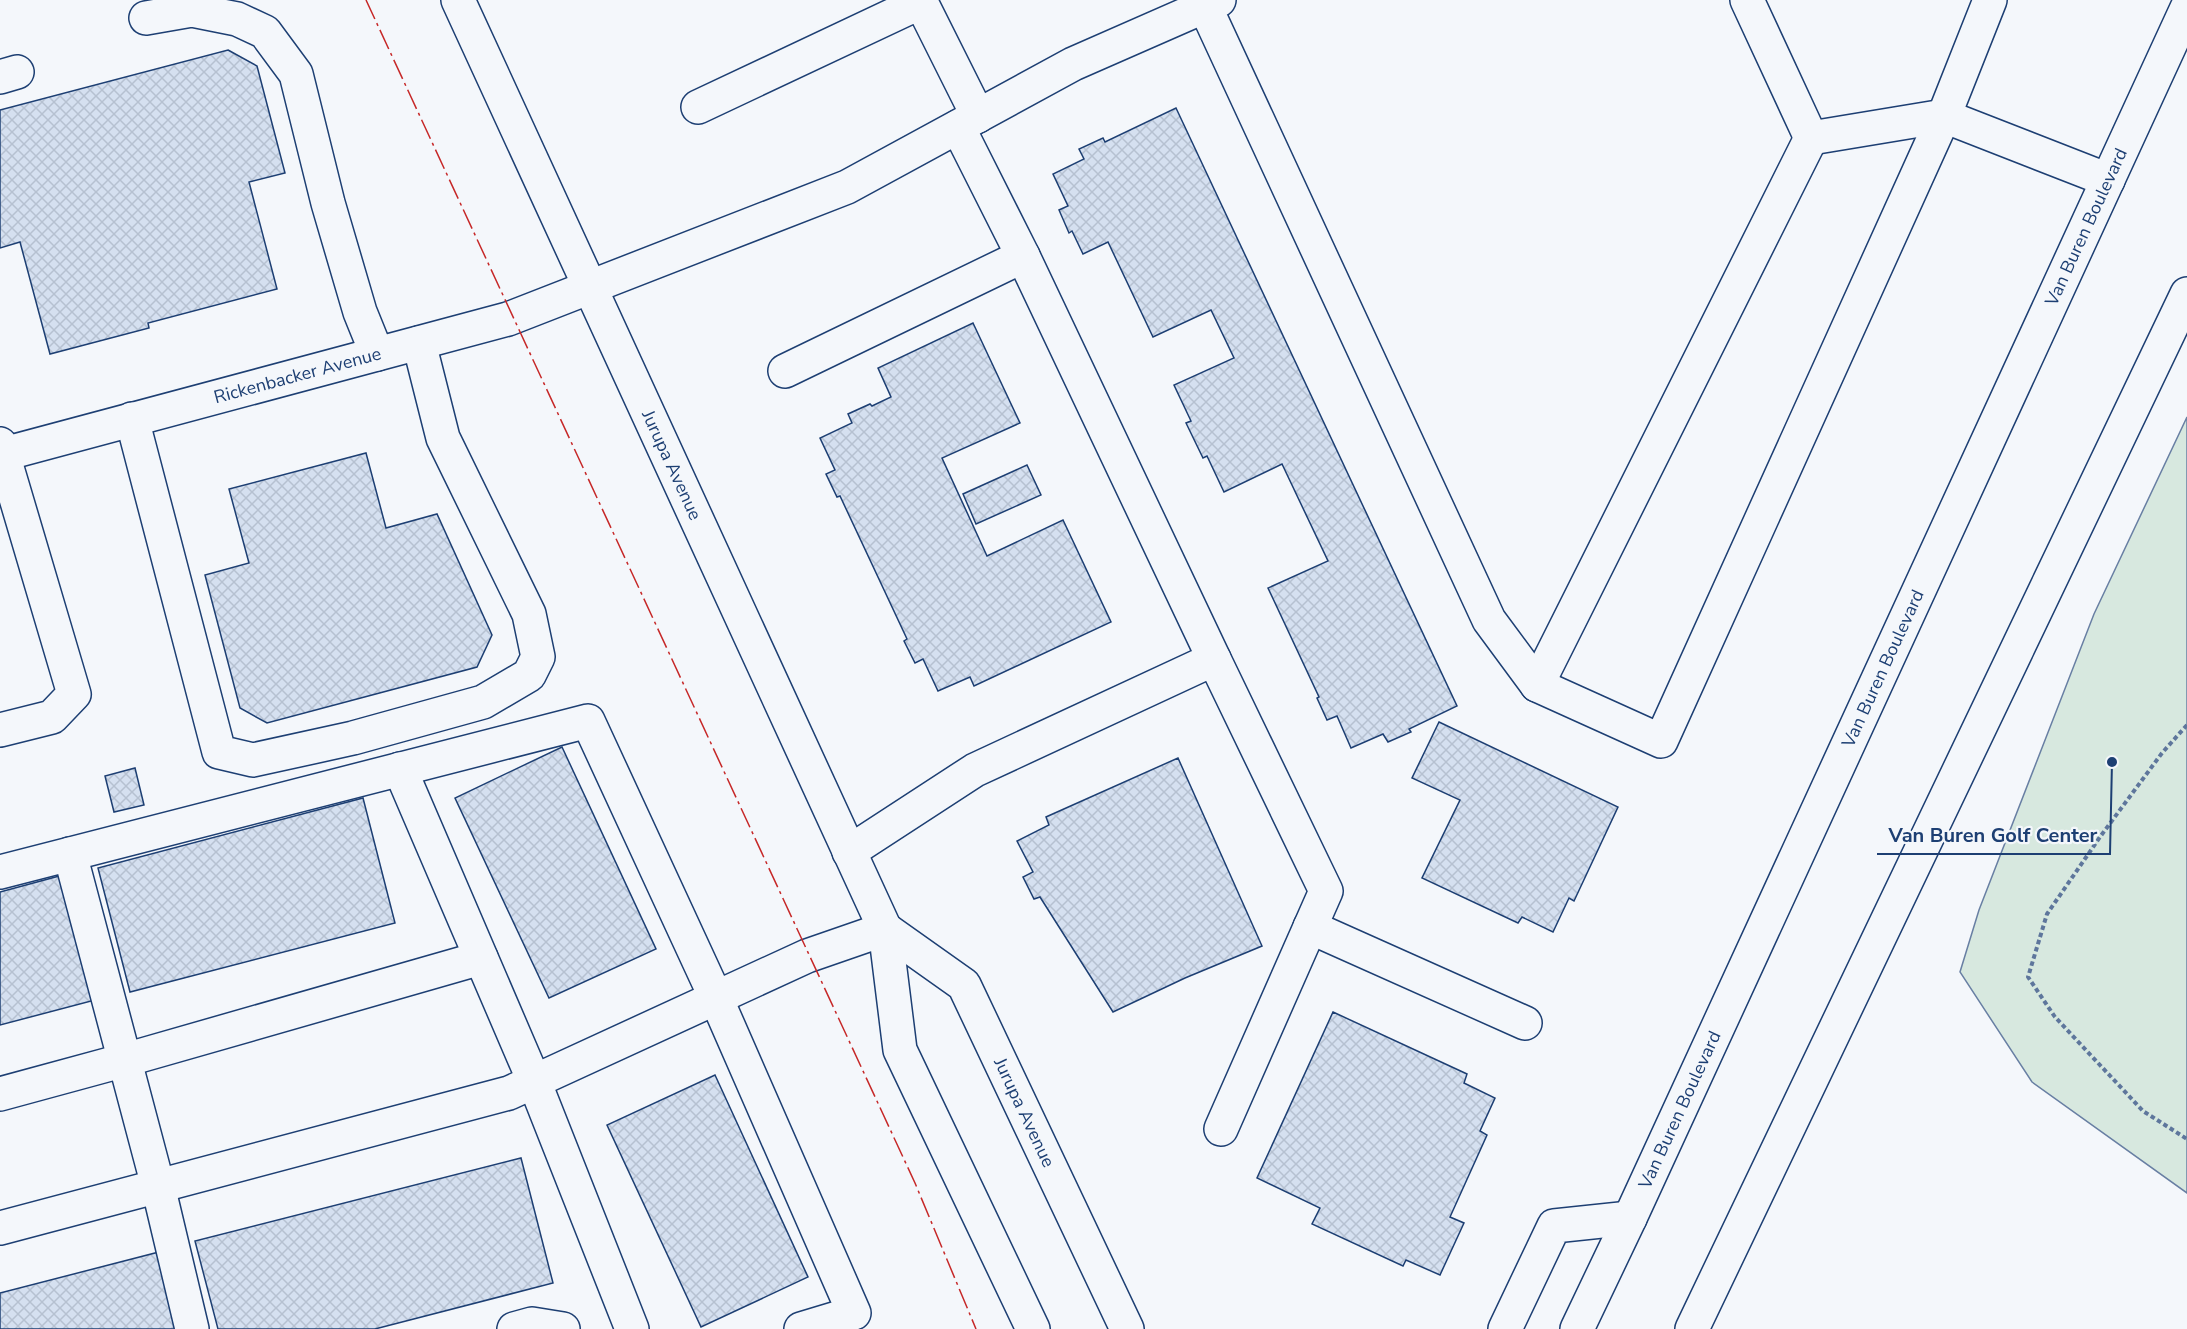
<svg xmlns="http://www.w3.org/2000/svg" width="2187" height="1329" viewBox="0 0 2187 1329" font-family="'Nunito Sans',sans-serif">
<style>
.green{fill:#d7e8df;stroke:#687fa3;stroke-width:1.5}
.building{fill:url(#building-cross-hatch);stroke:#1d3f73;stroke-width:1.5}
.lines{fill:none;stroke-linecap:round;stroke-linejoin:round}
.minor-casing{stroke:#1d3f73;stroke-width:36}
.major-casing{stroke:#1d3f73;stroke-width:36}
.path{stroke:#5e769c;stroke-width:4;stroke-dasharray:4.5 3;stroke-linecap:butt}
.minor{stroke:#f4f7fb;stroke-width:33}
.major{stroke:#f4f7fb;stroke-width:33}
.power{stroke:#c62828;stroke-width:1.5;stroke-dasharray:21 4.5 3 4.5;stroke-linecap:butt}
.labels{text-anchor:middle;dominant-baseline:central;stroke-width:4.5;stroke-linejoin:round;paint-order:stroke}
.street-label{font-size:18px;fill:#1d3f73;stroke:#f4f7fb}
.leader{fill:none;stroke:#1d3f73;stroke-width:2}
.callout-dot{fill:#1d3f73;stroke:#f4f7fb;stroke-width:2}
.callout-label{font-size:20px;text-anchor:middle;font-weight:bold;fill:#1d3f73;stroke:#f4f7fb;stroke-width:4.5;stroke-linejoin:round;paint-order:stroke}
</style>
<defs>
<pattern id="building-cross-hatch" width="8" height="8" patternUnits="userSpaceOnUse" patternTransform="scale(1.5)"><rect width="8" height="8" fill="#d5e0f0"/><path d="M0 0l8 8M0 8l8-8" fill="none" stroke="#b6c1d1"/></pattern>
</defs>
<rect width="100%" height="100%" fill="#f4f7fb"/>
<!-- green -->
<path class="green" d="M2187,417V1193L2032,1082L1960,972L1979,910L2094,614Z"/>
<!-- building -->
<g class="building">
<path d="M228,50L257,66L285,173L249,182L277,289L148,323L149,328L50,354L20,242L0,248V110Z"/>
<path d="M1176,108L1457,706L1409,729L1411,732L1388,742L1383,734L1351,748L1337,716L1327,720L1317,698L1319,697L1268,588L1328,561L1282,464L1224,492L1207,456L1203,458L1186,423L1191,421L1174,385L1234,358L1211,310L1153,337L1108,242L1083,254L1072,231L1069,233L1059,210L1068,206L1053,174L1084,159L1079,149L1103,138L1105,142Z"/>
<path d="M973,323L1020,423L942,458L987,556L1063,520L1111,622L974,686L970,677L938,691L923,659L915,663L904,641L907,639L840,496L837,497L826,474L835,470L820,438L852,423L848,414L870,404L872,406L891,397L878,368Z"/>
<path d="M366,453L386,528L437,514L492,635L477,667L267,723L240,708L205,575L249,563L229,489Z"/>
<path d="M1027,465L1041,495L976,524L963,494Z"/>
<path d="M1439,722L1618,807L1574,901L1569,898L1553,932L1522,917L1518,923L1422,878L1460,800L1412,778Z"/>
<path d="M562,747L656,949L549,998L455,798Z"/>
<path d="M1178,758L1262,946L1185,978L1113,1012L1040,897L1034,899L1023,877L1033,872L1017,841L1049,825L1046,817Z"/>
<path d="M135,768L144,805L114,812L105,776Z"/>
<path d="M363,798L395,923L130,992L98,868Z"/>
<path d="M63,875L95,1000L0,1025V892Z"/>
<path d="M1333,1012L1467,1074L1464,1083L1495,1098L1480,1131L1487,1135L1450,1217L1464,1223L1440,1275L1406,1260L1403,1266L1312,1224L1320,1208L1257,1178Z"/>
<path d="M715,1075L808,1277L701,1327L607,1125Z"/>
<path d="M521,1158L553,1283L375,1329H218L195,1241Z"/>
<path d="M159,1252L179,1329H0V1293Z"/>
</g>
<g class="lines">
<!-- minor casing -->
<g class="minor-casing">
<g id="minor">
<path d="M1202,0L1489,620L1537,685L1661,741L1944,116"/>
<path d="M1747,0L1811,138L1944,116"/>
<path d="M1990,0L1944,116L2108,180"/>
<path d="M146,18L192,10L237,19L265,32L296,74L328,203L360,312L377,354"/>
<path d="M0,77L17,72"/>
<path d="M698,107L921,2L978,116"/>
<path d="M785,371L1023,256"/>
<path d="M132,419L219,752L253,760L353,738L483,702L529,675L538,657L529,614L443,438L419,343"/>
<path d="M0,444L74,694L52,717L0,730"/>
<path id="s1" d="M0,455L508,319L847,187L1073,64L1219,0"/>
<path d="M1214,659L1326,891L1221,1129"/>
<path d="M1537,685L1811,138"/>
<path d="M400,769L534,1081L632,1329"/>
<path d="M849,852L975,770L1214,659L1023,256L958,127"/>
<path d="M70,854L158,1186L192,1329"/>
<path d="M0,872L588,721L716,998L854,1313L801,1329"/>
<path d="M1310,927L1525,1023"/>
<path d="M0,1094L125,1060L481,958"/>
<path d="M0,1228L509,1093L807,956L885,929"/>
<path d="M514,1329L532,1324L563,1329"/>
</g>
</g>
<!-- major casing -->
<g class="major-casing">
<g id="major">
<path id="s2" d="M458,0L885,929L900,1050L1033,1329"/>
<path id="s3" d="M885,929L964,985L1127,1329"/>
<path d="M1505,1329L1554,1226L1630,1218"/>
<path id="s4" d="M1577,1329L1630,1218L2187,8"/>
<path d="M1692,1329L2187,294"/>
</g>
</g>
<!-- path -->
<path class="path" d="M2187,725L2162,753L2100,837L2047,914L2028,977L2055,1017L2143,1111L2187,1139"/>
<!-- minor -->
<use href="#minor" class="minor"/>
<!-- major -->
<use href="#major" class="major"/>
<!-- power -->
<path class="power" d="M366,0L915,1183L976,1329"/>
</g>
<g class="labels">
<!-- street labels -->
<g class="street-label">
<text stroke="none"><textPath href="#s4" startOffset="1214">Van Buren Boulevard</textPath></text>
<text stroke="none"><textPath href="#s1" startOffset="308">Rickenbacker Avenue</textPath></text>
<text stroke="none"><textPath href="#s2" startOffset="512">Jurupa Avenue</textPath></text>
<text stroke="none"><textPath href="#s4" startOffset="728">Van Buren Boulevard</textPath></text>
<text stroke="none"><textPath href="#s4" startOffset="242">Van Buren Boulevard</textPath></text>
<text stroke="none"><textPath href="#s3" startOffset="238">Jurupa Avenue</textPath></text>
</g>
</g>
<!-- callouts -->
<path class="leader" d="M2112 762L2110 854H1877"/>
<circle class="callout-dot" cx="2112" cy="762" r="6"/>
<g class="callout-label">
<text x="1993" y="842">Van Buren Golf Center</text>
</g>
</svg>
